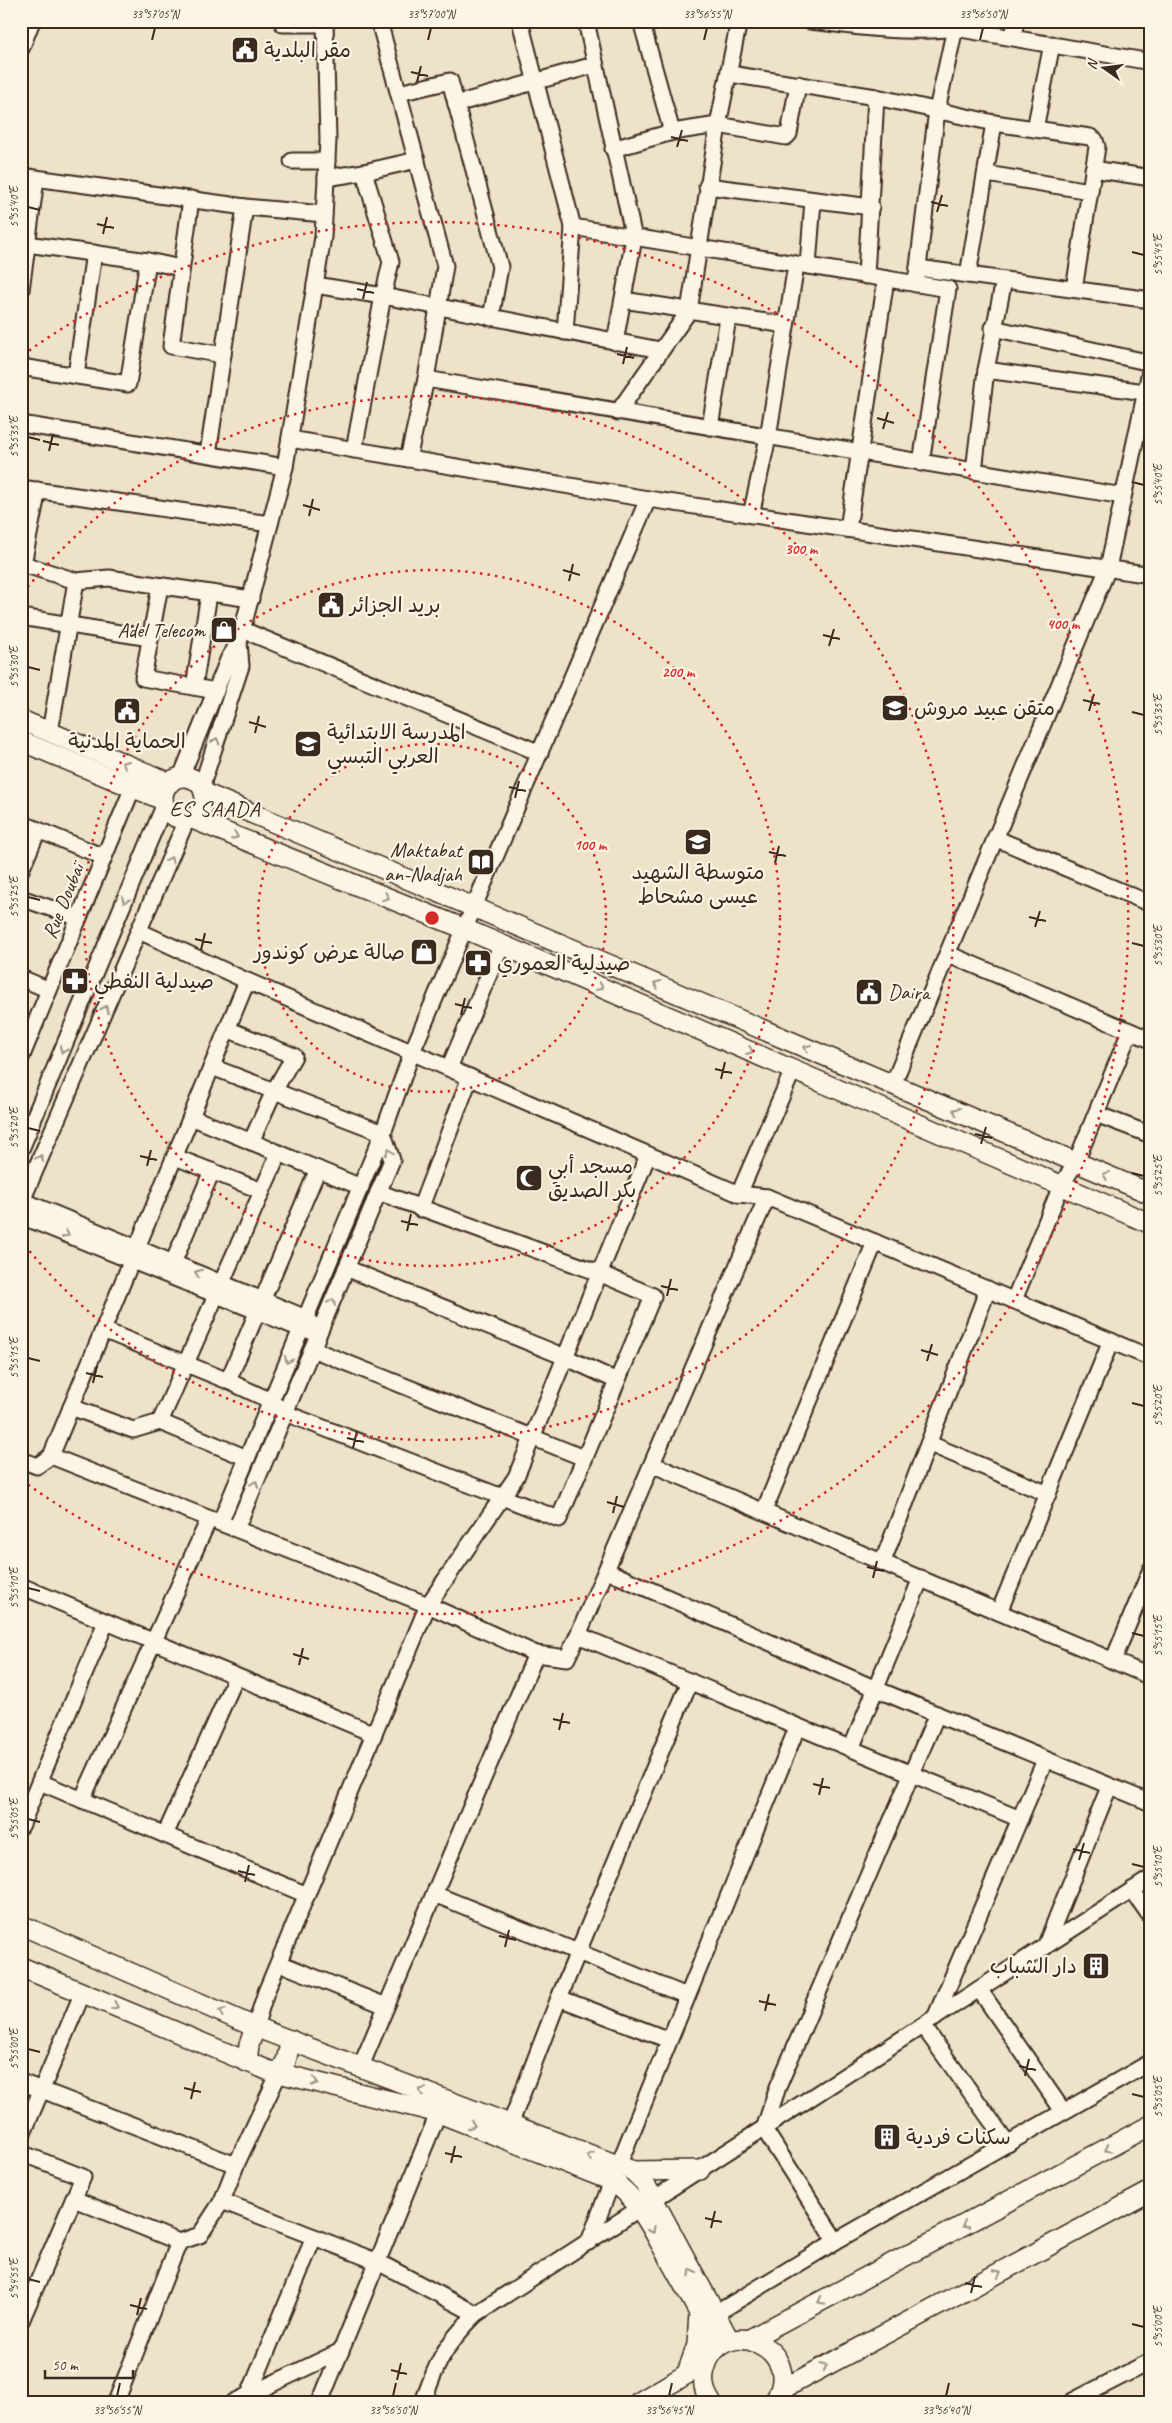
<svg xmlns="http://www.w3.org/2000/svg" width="1172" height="2423" viewBox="0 0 1172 2423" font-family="Caveat,'Playpen Sans Arabic',sans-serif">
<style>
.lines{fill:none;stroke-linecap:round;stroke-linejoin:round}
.minor-casing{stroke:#3b2a1e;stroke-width:19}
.major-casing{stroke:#3b2a1e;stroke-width:22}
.minor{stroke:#fcf5e5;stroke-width:15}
.major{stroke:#fcf5e5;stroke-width:19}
.oneway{stroke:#9c9082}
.ticks{fill:none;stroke:#3b2a1e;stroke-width:2}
.ring{fill:none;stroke:#d62828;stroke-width:2.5;stroke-dasharray:2.5 5}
.labels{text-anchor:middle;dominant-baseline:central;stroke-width:4.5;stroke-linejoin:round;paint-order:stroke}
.poi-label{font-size:21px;fill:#3b2a1e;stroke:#fcf5e5;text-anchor:start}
.street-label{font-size:21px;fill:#3b2a1e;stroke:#fcf5e5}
.neighbourhood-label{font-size:22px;letter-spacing:1px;fill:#3b2a1e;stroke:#fcf5e5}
.centre{fill:#d62828;stroke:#fcf5e5;stroke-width:2.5}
.ring-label{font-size:15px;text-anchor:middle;font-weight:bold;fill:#d62828;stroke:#fcf5e5;stroke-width:4.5;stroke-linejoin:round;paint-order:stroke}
.neatline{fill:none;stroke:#3b2a1e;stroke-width:2}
.ticks-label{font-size:12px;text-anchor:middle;fill:#3b2a1e}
</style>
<rect width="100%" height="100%" fill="#eee2c8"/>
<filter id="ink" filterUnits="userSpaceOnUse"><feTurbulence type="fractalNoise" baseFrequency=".02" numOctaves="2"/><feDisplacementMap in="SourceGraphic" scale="10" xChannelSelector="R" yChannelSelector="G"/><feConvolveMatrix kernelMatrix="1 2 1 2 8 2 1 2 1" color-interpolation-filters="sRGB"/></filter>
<g filter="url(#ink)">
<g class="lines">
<!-- minor casing -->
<g class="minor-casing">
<g id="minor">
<path d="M379,21L445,266L426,379L408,459"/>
<path d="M520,21L573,227L565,332"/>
<path d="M586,21L634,238L615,342"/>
<path d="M641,21L672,132"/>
<path d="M810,21C858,27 907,34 955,28L1151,62"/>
<path d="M283,24H325"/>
<path d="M1013,37L1016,21"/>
<path d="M21,49L32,21"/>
<path d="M730,74L876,97L994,123L1090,137L1095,140L1097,147L1090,191"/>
<path d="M399,93L450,81L500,267L491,318"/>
<path d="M456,104L594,65"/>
<path d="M1035,129L1052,44"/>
<path d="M613,149L672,132L718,125L786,137L789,134L798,84"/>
<path d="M292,161H327"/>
<path d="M1093,169L1151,178"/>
<path d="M987,174L1090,191L1074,289"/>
<path d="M21,176L245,207L324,214"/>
<path d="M326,178L364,172L417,160"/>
<path d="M707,186L871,207"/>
<path d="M191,199L171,346L223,355"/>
<path d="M573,227L948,289L921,463"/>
<path d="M27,244L148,261L181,268"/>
<path d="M808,266L813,200"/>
<path d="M918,268L1151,300"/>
<path d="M968,275L994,123"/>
<path d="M866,276L876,97"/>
<path d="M916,284L937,110L955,28"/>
<path d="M315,285L383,296L660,350"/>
<path d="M21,290L36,179"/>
<path d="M623,300L786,325"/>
<path d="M993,328L1151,363"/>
<path d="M21,367L128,384L148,261"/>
<path d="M986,370L1145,392"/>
<path d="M76,375L94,253"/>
<path d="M426,379L1123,496"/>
<path d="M618,412L689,311L718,125L739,21"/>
<path d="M21,424L285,467"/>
<path d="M710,427L728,318"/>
<path d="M290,439L648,499L1151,575"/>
<path d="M354,450L383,296L391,262L364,172"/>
<path d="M208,454L245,207"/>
<path d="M974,471L986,370L1004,280"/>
<path d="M21,488L270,524"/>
<path d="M38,490L23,564L76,581L50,732"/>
<path d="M751,515L768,437L796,265"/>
<path d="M848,529L886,279"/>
<path d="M76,581L109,578L251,599"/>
<path d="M160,586L143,678L216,691"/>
<path d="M21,617L150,638"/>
<path d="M243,630L540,753"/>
<path d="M239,642L285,467L323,237L328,140L325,21"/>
<path d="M194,687L209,594"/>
<path d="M181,777L228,660L239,642L241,666L201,788"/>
<path d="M21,823L104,857"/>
<path d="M995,838L1151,904"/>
<path d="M21,870L38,830"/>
<path d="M21,898L79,918"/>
<path d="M139,931L247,981L739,1194L767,1197L1151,1358"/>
<path d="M948,954L1151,1040"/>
<path d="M21,978L49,990"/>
<path d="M247,981L51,1456L428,1605L536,1654L361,2066"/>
<path d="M227,1029L294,1056L274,1091L251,1142"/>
<path d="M21,1058L133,787"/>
<path d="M212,1067L383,1133L412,1052L648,499"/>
<path d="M449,1068L502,944"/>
<path d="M893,1084L1108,568L1151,367"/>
<path d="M1096,1114L1151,1135"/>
<path d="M191,1117L361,1187"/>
<path d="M21,1149L164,806"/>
<path d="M175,1157L262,1191"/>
<path d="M739,1194L793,1070"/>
<path d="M21,1200L306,1318L319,1332L301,1329L21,1216"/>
<path d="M21,1203L187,819"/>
<path d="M420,1209L470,1077"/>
<path d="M173,1263L212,1171"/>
<path d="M346,1268L565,1357L617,1381"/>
<path d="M1014,1300L1061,1186L1076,1162L1130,1031"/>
<path d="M103,1330L228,1381L271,1401L285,1413L559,1519L653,1296L599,1273L378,1192"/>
<path d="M312,1349L584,1458"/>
<path d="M228,1381L318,1169"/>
<path d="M71,1407L133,1430L160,1422"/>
<path d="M930,1444L1048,1494"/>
<path d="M247,1458L160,1422L279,1153"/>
<path d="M21,1460L37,1466L51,1456"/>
<path d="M654,1465L1151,1677"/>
<path d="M764,1511L875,1242"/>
<path d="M220,1523L383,1133L392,1160L236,1529"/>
<path d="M883,1561L988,1289"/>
<path d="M607,1571L876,1689L1151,1803"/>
<path d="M21,1586L374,1734"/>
<path d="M999,1612L1111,1341"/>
<path d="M578,1635L1020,1819"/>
<path d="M536,1654L567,1658L578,1635L767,1197"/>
<path d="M1113,1661L1151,1569"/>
<path d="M851,1749L921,1578"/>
<path d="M40,1782L307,1895"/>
<path d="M82,1800L209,1519"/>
<path d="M21,1826L106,1622"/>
<path d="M165,1835L236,1677"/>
<path d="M1132,1890L1151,1917"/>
<path d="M434,1894L687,1996"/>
<path d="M1045,1947L1109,1787"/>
<path d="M279,1963L386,2006"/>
<path d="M979,1989L1063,2111"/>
<path d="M559,1998L669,2040"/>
<path d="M935,2018L1045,1760"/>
<path d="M923,2026L1008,2144"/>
<path d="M255,2027L266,1992L428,1605L516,1477L648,1155"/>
<path d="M21,2082L236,2165"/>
<path d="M510,2125L559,1998L690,1681"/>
<path d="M21,2138L83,1992"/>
<path d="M21,2153L83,2177L21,2321"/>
<path d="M74,2199L179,2242L200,2235L222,2201L236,2165L279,2073"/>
<path d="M222,2201L378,2262L476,2314"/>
<path d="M836,2241L764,2129L778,2087L937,1714"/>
<path d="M589,2242L612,2181L797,1728"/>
<path d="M715,2314L836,2241L1151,2062"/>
<path d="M116,2402L179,2242"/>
<path d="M234,2402L341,2351"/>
<path d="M246,2402L314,2237"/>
<path d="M320,2402L442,2104"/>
<path d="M423,2402C438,2360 444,2346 476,2314L1151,1878"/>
<path d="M1071,2402L1151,2361"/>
</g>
</g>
<!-- major casing -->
<g class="major-casing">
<g id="major">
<path d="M21,720L170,783"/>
<path d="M21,741L163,800"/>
<circle cx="184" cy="798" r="21"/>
<path d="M204,793L1151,1194"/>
<path d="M190,818L465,929L1151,1224"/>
<path d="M21,1925L255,2027L633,2171L644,2182L730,2341"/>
<path d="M21,1967L267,2070L439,2113L612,2181C639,2199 652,2229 668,2257C685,2287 702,2317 717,2348"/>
<path d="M247,2062L249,2045L255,2027"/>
<path d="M279,2073L286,2061L291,2040"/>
<path d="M633,2171L700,2170"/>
<path d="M750,2339L1151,2125"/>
<path d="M687,2373L697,2345L699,2313"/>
<path d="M781,2390L1151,2191"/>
<path d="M639,2402L706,2363"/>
<path d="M711,2402C704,2392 702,2380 705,2369C720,2310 809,2349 774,2402"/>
</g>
</g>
<!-- minor -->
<use href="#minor" class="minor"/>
<!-- major -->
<use href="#major" class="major"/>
</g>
<!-- one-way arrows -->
<defs><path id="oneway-chevron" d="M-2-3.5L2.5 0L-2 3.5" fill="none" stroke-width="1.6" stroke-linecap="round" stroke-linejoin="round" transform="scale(1.25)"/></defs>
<g class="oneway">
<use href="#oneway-chevron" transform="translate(216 741) rotate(-72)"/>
<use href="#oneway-chevron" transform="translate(125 764) rotate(-157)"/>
<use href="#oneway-chevron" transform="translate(235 836) rotate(22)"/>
<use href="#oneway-chevron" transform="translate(170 860) rotate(-67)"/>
<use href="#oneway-chevron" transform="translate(386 897) rotate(22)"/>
<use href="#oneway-chevron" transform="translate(125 900) rotate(113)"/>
<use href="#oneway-chevron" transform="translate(657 984) rotate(-157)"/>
<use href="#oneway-chevron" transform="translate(600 987) rotate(23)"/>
<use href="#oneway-chevron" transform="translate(105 1009) rotate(-66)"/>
<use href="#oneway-chevron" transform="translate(807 1048) rotate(-157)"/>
<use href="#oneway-chevron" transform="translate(63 1050) rotate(113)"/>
<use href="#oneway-chevron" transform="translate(750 1051) rotate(23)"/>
<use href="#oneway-chevron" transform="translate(956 1111) rotate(-157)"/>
<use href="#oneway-chevron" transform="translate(389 1152) rotate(-105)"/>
<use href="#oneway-chevron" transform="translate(40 1158) rotate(-67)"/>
<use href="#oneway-chevron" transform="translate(1106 1175) rotate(-157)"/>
<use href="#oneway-chevron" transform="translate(66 1234) rotate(23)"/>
<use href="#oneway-chevron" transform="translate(198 1273) rotate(-158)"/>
<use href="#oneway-chevron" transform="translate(332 1302) rotate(-67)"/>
<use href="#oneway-chevron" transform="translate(288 1360) rotate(113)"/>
<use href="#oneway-chevron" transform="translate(255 1484) rotate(-67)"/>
<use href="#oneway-chevron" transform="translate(115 2006) rotate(23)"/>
<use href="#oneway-chevron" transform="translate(222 2012) rotate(-156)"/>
<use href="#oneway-chevron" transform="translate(315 2082) rotate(14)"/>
<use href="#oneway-chevron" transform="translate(422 2091) rotate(-157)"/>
<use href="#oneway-chevron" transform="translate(472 2125) rotate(21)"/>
<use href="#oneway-chevron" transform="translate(1108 2149) rotate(152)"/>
<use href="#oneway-chevron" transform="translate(590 2156) rotate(-159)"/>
<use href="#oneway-chevron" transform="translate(965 2225) rotate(152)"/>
<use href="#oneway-chevron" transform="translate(652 2230) rotate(60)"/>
<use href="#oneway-chevron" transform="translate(692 2272) rotate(-119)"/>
<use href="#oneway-chevron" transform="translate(998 2273) rotate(-28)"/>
<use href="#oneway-chevron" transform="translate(821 2301) rotate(152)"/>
<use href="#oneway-chevron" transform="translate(824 2367) rotate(-28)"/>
</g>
</g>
<!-- ticks -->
<path class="ticks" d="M152,40L155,28M428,40L431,28M704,40L707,28M980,40L983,28M411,72L428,76M417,82L421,66M671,137L688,141M677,147L682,130M931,202L948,206M28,207L40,210M937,212L942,195M97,224L114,228M103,234L107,217M1132,252L1144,255M357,289L374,293M363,299L367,282M617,354L634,358M623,364L627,347M877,418L894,423M883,429L888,412M28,437L40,440M43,441L59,445M49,451L53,434M1132,482L1144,485M303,505L320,510M309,516L313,499M563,570L580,575M569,581L573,564M823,635L840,639M829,646L834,629M28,667L40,670M1083,700L1100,704M1089,711L1094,694M1132,712L1144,715M249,722L266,727M255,733L259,716M509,787L526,791M515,798L519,781M769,852L786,856M775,863L779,846M28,897L40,900M1029,917L1046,921M1035,927L1040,911M195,939L212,943M1132,943L1144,946M201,950L205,933M455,1004L472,1008M461,1015L465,998M715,1069L732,1073M721,1079L725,1062M28,1128L40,1131M975,1134L992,1138M981,1144L986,1127M140,1156L157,1160M147,1166L151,1150M1132,1173L1144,1176M401,1221L418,1225M407,1231L411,1214M661,1286L678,1290M667,1296L671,1279M921,1350L938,1355M28,1358L40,1361M927,1361L932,1344M86,1373L103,1377M93,1383L97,1366M1132,1403L1144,1406M347,1438L364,1442M353,1448L357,1431M607,1502L624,1507M613,1513L617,1496M867,1567L884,1571M873,1578L877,1561M28,1588L40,1591M1132,1633L1144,1636M293,1654L309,1659M299,1665L303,1648M553,1719L570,1723M559,1730L563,1713M813,1784L830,1788M819,1795L823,1778M28,1819L40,1822M1073,1849L1090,1853M1079,1860L1084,1843M1132,1864L1144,1867M238,1871L255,1875M245,1882L249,1865M499,1936L516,1940M505,1947L509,1930M759,2001L776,2005M765,2011L769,1994M28,2049L40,2052M1019,2066L1036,2070M1025,2076L1029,2059M184,2088L201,2092M1132,2094L1144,2097M191,2099L195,2082M445,2153L462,2157M451,2163L455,2146M705,2218L722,2222M711,2228L715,2211M28,2279L40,2282M965,2283L982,2287M971,2293L975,2276M130,2305L147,2309M137,2315L141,2298M1132,2324L1144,2327M391,2370L407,2374M397,2380L401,2363M117,2396L120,2383M393,2396L396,2383M669,2396L672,2383M946,2396L949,2383"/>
<!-- distance rings -->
<g class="ring">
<circle cx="432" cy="918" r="174"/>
<circle cx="432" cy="918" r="348"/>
<path d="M23 593A522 522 0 1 1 23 1243"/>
<path d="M23 355A696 696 0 1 1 23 1481"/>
</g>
<!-- icons -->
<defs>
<g id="civic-square" transform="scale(1.4375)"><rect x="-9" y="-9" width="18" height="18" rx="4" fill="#3b2a1e" stroke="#fcf5e5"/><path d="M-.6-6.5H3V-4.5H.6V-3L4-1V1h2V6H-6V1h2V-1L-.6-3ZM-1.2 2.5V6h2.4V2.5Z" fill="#fff"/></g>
<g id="shop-square" transform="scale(1.4375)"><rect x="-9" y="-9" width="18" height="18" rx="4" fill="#3b2a1e" stroke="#fcf5e5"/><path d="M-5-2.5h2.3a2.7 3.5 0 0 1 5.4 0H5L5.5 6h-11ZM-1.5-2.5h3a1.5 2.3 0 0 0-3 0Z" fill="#fff"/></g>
<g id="school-square" transform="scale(1.4375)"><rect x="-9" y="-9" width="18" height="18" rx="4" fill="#3b2a1e" stroke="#fcf5e5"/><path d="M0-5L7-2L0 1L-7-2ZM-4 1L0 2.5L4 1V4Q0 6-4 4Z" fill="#fff"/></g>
<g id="library-square" transform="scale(1.4375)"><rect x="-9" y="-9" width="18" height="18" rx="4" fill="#3b2a1e" stroke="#fcf5e5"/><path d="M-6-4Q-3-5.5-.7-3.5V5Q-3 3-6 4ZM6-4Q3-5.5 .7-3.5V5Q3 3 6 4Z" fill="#fff"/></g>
<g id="pharmacy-square" transform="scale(1.4375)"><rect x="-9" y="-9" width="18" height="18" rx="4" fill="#3b2a1e" stroke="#fcf5e5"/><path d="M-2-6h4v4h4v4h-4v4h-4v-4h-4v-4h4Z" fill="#fff"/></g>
<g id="mosque-square" transform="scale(1.4375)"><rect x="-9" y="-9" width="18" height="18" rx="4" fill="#3b2a1e" stroke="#fcf5e5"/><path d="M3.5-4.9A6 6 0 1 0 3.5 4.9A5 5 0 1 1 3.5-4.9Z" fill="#fff"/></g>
<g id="building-square" transform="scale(1.4375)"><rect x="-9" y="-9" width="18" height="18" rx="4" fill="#3b2a1e" stroke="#fcf5e5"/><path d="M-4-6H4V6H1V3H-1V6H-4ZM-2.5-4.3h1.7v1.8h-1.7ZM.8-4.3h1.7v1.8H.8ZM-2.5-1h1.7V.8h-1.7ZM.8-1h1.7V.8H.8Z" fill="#fff"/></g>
</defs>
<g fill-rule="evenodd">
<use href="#civic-square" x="245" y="50"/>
<use href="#civic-square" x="331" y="605"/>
<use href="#shop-square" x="224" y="630"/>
<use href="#school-square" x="895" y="708"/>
<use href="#civic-square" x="127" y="711"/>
<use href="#school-square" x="308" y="744"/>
<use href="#school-square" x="698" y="842"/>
<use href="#library-square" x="481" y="862"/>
<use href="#shop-square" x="424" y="952"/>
<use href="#pharmacy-square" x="478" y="963"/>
<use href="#pharmacy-square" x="75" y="981"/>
<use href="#civic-square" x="869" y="992"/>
<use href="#mosque-square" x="529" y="1178"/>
<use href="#building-square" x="1096" y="1966"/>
<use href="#building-square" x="887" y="2137"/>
</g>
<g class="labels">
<!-- poi labels -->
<g class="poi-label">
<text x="264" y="50">مقر البلدية</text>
<text x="350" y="605">بريد الجزائر</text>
<text x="205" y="630" text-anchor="end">Adel Telecom</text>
<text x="914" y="708">متقن عبيد مروش</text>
<text x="327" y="732">المدرسة الابتدائية<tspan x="327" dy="24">العربي التبسي</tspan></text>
<text x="127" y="741" text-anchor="middle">الحماية المدنية</text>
<text x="462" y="850" text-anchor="end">Maktabat<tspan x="462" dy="24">an-Nadjah</tspan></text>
<text x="698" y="872" text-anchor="middle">متوسطة الشهيد<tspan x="698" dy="24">عيسى مشحاط</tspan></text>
<text x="405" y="952" text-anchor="end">صالة عرض كوندور</text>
<text x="497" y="963">صيدلية العموري</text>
<text x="94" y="981">صيدلية النفطي</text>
<text x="888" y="992">Daira</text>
<text x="548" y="1166">مسجد أبي<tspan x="548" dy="24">بكر الصديق</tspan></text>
<text x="1077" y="1966" text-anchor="end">دار الشباب</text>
<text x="906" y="2137">سكنات فردية</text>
</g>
<!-- street labels -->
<g class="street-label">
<text transform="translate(63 901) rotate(-68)">Rue Doubaï</text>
</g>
<!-- neighbourhood labels -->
<g class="neighbourhood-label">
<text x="215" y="809">ES SAADA</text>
</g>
</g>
<circle cx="432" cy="918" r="8" class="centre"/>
<g class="ring-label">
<text x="801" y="554">300 m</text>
<text x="1063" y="629">400 m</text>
<text x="678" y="677">200 m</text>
<text x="590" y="850">100 m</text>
</g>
<!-- margin -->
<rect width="1172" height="2423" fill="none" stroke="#fcf5e5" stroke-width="55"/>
<!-- north arrow -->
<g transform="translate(1104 68) rotate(284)" stroke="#fcf5e5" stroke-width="4" paint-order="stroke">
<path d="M0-4L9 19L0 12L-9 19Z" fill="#3b2a1e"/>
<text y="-8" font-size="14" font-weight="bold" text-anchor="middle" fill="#3b2a1e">N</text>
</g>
<!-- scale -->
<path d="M45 2370v8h88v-8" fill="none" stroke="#3b2a1e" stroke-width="2.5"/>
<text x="52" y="2370" font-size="15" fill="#3b2a1e" stroke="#fcf5e5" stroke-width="4" paint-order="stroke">50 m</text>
<rect x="28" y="28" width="1116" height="2368" class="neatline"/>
<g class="ticks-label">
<text x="155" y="18">33°57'05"N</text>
<text x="431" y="18">33°57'00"N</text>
<text x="707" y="18">33°56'55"N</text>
<text x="983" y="18">33°56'50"N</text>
<text transform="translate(14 207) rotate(-90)" y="4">5°55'40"E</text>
<text transform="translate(1158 255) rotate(-90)" y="4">5°55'45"E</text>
<text transform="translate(14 437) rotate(-90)" y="4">5°55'35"E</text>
<text transform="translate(1158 485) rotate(-90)" y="4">5°55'40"E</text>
<text transform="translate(14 667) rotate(-90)" y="4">5°55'30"E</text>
<text transform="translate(1158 715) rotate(-90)" y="4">5°55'35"E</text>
<text transform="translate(14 897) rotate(-90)" y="4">5°55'25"E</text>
<text transform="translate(1158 946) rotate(-90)" y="4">5°55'30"E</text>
<text transform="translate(14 1128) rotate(-90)" y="4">5°55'20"E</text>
<text transform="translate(1158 1176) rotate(-90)" y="4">5°55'25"E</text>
<text transform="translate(14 1358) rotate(-90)" y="4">5°55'15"E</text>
<text transform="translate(1158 1406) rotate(-90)" y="4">5°55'20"E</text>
<text transform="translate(14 1588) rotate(-90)" y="4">5°55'10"E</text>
<text transform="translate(1158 1636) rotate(-90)" y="4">5°55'15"E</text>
<text transform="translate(14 1819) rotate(-90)" y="4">5°55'05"E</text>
<text transform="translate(1158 1867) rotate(-90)" y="4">5°55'10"E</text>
<text transform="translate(14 2049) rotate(-90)" y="4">5°55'00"E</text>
<text transform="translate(1158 2097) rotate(-90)" y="4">5°55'05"E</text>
<text transform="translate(14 2279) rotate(-90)" y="4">5°54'55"E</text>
<text transform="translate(1158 2327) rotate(-90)" y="4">5°55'00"E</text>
<text x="117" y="2414">33°56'55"N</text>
<text x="393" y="2414">33°56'50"N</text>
<text x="669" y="2414">33°56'45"N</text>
<text x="946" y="2414">33°56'40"N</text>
</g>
</svg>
